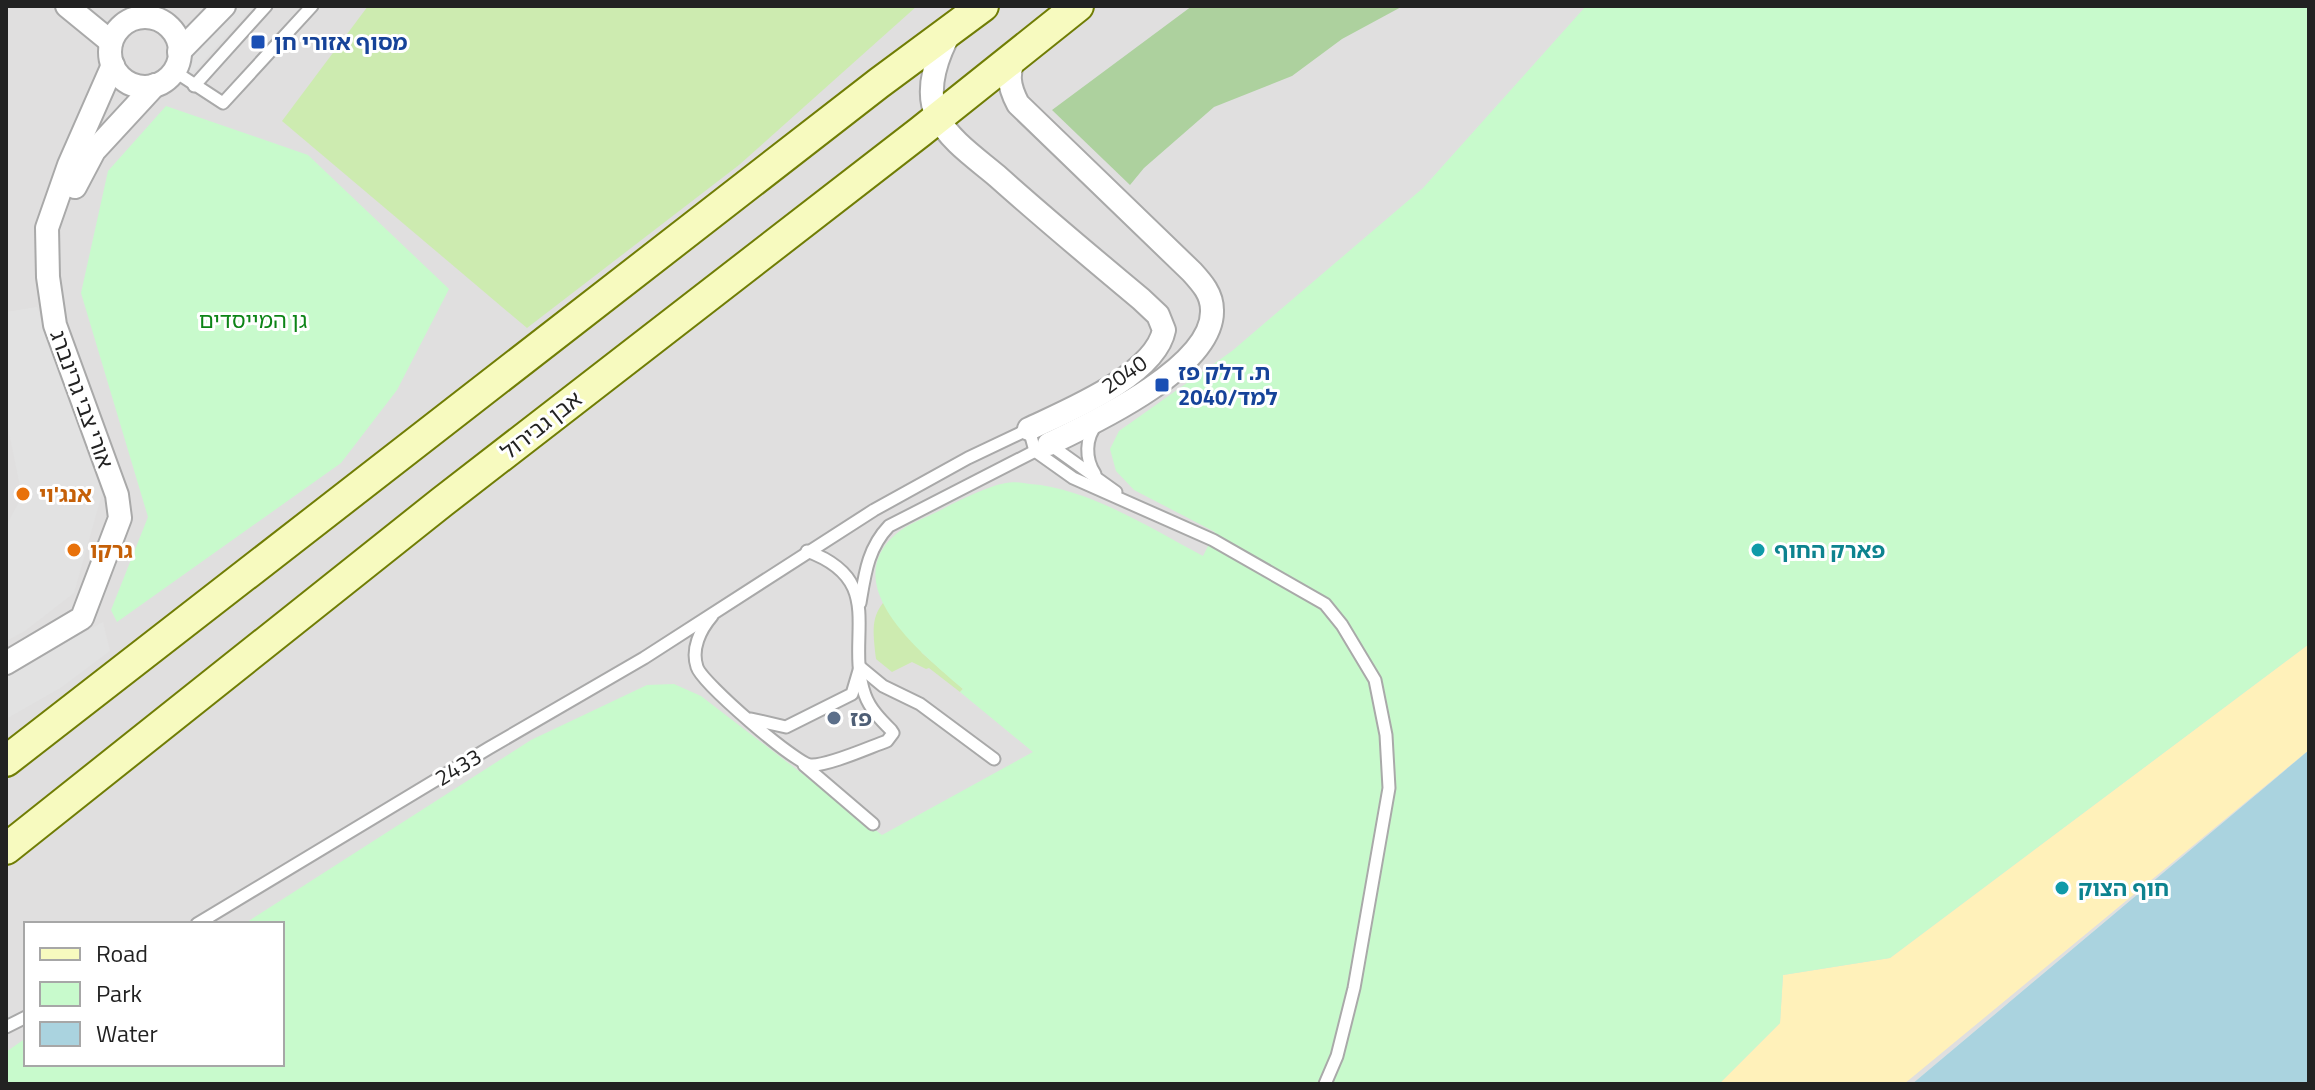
<svg xmlns="http://www.w3.org/2000/svg" width="2315" height="1090" viewBox="0 0 2315 1090" font-family="'Titillium Web','Noto Sans Hebrew',sans-serif">
<style>
.residential{fill:#e0dfdf;fill-rule:evenodd}
.grass{fill:#cdebb0}
.forest{fill:#add19e}
.sand{fill:#fff1ba}
.park{fill:#c8facc}
.parking{fill:#e2e2e2}
.water{fill:#aad3df}
.lines{fill:none;stroke-linecap:round;stroke-linejoin:round}
.lane-casing{stroke:#a9a9a9;stroke-width:15}
.street-casing{stroke:#a9a9a9;stroke-width:26}
.secondary-casing{stroke:#707d05;stroke-width:34}
.lane{stroke:#fff;stroke-width:11}
.street{stroke:#fff;stroke-width:22}
.secondary{stroke:#f7fabf;stroke-width:30}
.transit-dot{fill:#1a4fb4;stroke:#fff;stroke-width:3}
.food-dot{fill:#e8710a;stroke:#fff;stroke-width:3}
.culture-dot{fill:#0f9aa8;stroke:#fff;stroke-width:3}
.service-dot{fill:#5c6f8a;stroke:#fff;stroke-width:3}
.labels{text-anchor:middle;dominant-baseline:central;stroke-width:6;stroke-linejoin:round;paint-order:stroke}
.transit-label{font-size:22px;font-weight:bold;fill:#164399;stroke:#fff;text-anchor:start}
.park-label{font-size:22px;fill:#0c8416;stroke:#fff}
.street-label{font-size:22px;fill:#222;stroke:#fff}
.food-label{font-size:22px;font-weight:bold;fill:#c56008;stroke:#fff;text-anchor:start}
.culture-label{font-size:22px;font-weight:bold;fill:#0d838f;stroke:#fff;text-anchor:start}
.service-label{font-size:22px;font-weight:bold;fill:#4e5e75;stroke:#fff;text-anchor:start}
</style>
<rect width="100%" height="100%" fill="#f2efe9"/>
<!-- residential -->
<path class="residential" d="M6,6H2309V750L1912,1084H6ZM26,924H282V1064H26Z"/>
<!-- grass -->
<g class="grass">
<path d="M368,6H917L739,165L527,328L282,121Z"/>
<path d="M899,587L922,653L963,689L960,692L929,668L926,669L912,662L892,672L876,659C872,622 870,612 899,587Z"/>
</g>
<!-- forest -->
<path class="forest" d="M1192,6H1403L1342,39L1292,76L1214,107L1144,168L1130,185L1052,110Z"/>
<!-- sand -->
<path class="sand" d="M2309,644V750L1904,1084H1719L1780,1023L1783,975L1890,958Z"/>
<!-- park -->
<g class="park">
<path d="M1586,6H2309V644L1890,958L1783,975L1780,1023L1719,1084H6V1052L26,1038V1064H282V924H244L531,740L647,685L674,684L701,696L882,835L1033,752L960,692L963,689C925,656 835,586 896,534C907,524 925,518 939,511C956,502 987,486 1006,483C1013,481 1023,483 1030,484C1088,488 1152,529 1203,556L1215,532L1134,490L1116,471L1110,449L1119,431L1232,351L1423,188Z"/>
<path d="M166,106L308,155L449,289L397,390L341,463L117,622L111,610L148,517L81,293L108,171Z"/>
</g>
<!-- parking -->
<g class="parking">
<path d="M234,6H254L190,76L179,66Z"/>
<path d="M37,307L102,494L74,593L25,631L6,641V526L22,496L6,418V312Z"/>
<path d="M103,622L110,651L62,687L6,719V675Z"/>
</g>
<!-- water -->
<path class="water" d="M2309,750V1084H1912Z"/>
<g class="lines">
<!-- lane casing -->
<g class="lane-casing">
<g id="lane">
<path d="M174,71L223,103L312,6"/>
<path d="M194,86L266,6"/>
<path d="M1029,429L1035,451L1073,478L1213,540L1325,604L1342,625L1375,680L1386,735L1389,788L1354,988L1337,1056L1325,1084"/>
<path d="M1049,444L1116,492"/>
<path d="M1095,474C1085,459 1085,438 1097,424"/>
<path d="M860,603C865,573 868,548 889,526L1041,448"/>
<path d="M712,616C700,630 691,649 697,667C702,683 797,765 811,765C828,766 870,747 887,741L893,733L891,730C881,720 870,709 865,695C844,637 889,581 807,551"/>
<path d="M751,719L786,727L852,694L860,667L883,686L920,704L994,759"/>
<path d="M804,765L873,824"/>
<path d="M197,924L489,748L644,658L874,510L968,458L1029,429"/>
<path d="M6,1027L26,1017"/>
</g>
</g>
<!-- street casing -->
<g class="street-casing">
<g id="street">
<path d="M67,6L111,42"/>
<circle cx="145" cy="52" r="35"/>
<path d="M952,29C938,53 924,89 937,116C949,140 977,159 997,176C1044,218 1093,259 1141,299L1158,315L1164,330C1155,375 1069,410 1029,429"/>
<path d="M179,52L224,6"/>
<path d="M1016,54C1007,73 1008,85 1018,104L1192,272C1202,283 1212,294 1212,310C1214,367 1093,423 1049,444"/>
<path d="M75,187L94,151L155,85"/>
<path d="M6,663L82,618L120,518L117,495L55,325L48,277L47,228L69,165L113,65"/>
</g>
</g>
<!-- secondary casing -->
<g class="secondary-casing">
<g id="secondary">
<path d="M6,761L879,83L983,6"/>
<path d="M6,849L442,502L920,132L1078,6"/>
</g>
</g>
<!-- lane -->
<use href="#lane" class="lane"/>
<!-- street -->
<use href="#street" class="street"/>
<!-- secondary -->
<use href="#secondary" class="secondary"/>
</g>
<!-- markers -->
<g class="transit-dot">
<rect x="250" y="34" width="16" height="16" rx="4"/>
<rect x="1154" y="377" width="16" height="16" rx="4"/>
</g>
<g class="food-dot">
<circle cx="23" cy="494" r="8"/>
<circle cx="74" cy="550" r="8"/>
</g>
<g class="culture-dot">
<circle cx="1758" cy="550" r="8"/>
<circle cx="2062" cy="888" r="8"/>
</g>
<circle class="service-dot" cx="834" cy="718" r="8"/>
<g class="labels">
<!-- transit labels -->
<g class="transit-label">
<text x="274" y="42">מסוף אזורי חן</text>
<text x="1178" y="372">ת. דלק פז<tspan x="1178" dy="25">למד/2040</tspan></text>
</g>
<!-- park labels -->
<g class="park-label">
<text x="253" y="320">גן המייסדים</text>
</g>
<!-- street labels -->
<g class="street-label">
<text transform="translate(1124 374) rotate(-35)">2040</text>
<text transform="translate(82 399) rotate(70)">אורי צבי גרינברג</text>
<text transform="translate(541 425) rotate(-38)">אבן גבירול</text>
<text transform="translate(458 767) rotate(-32)">2433</text>
</g>
<!-- food labels -->
<g class="food-label">
<text x="39" y="494">אנג'וי</text>
<text x="90" y="550">גרקו</text>
</g>
<!-- culture labels -->
<g class="culture-label">
<text x="1774" y="550">פארק החוף</text>
<text x="2078" y="888">חוף הצוק</text>
</g>
<!-- service labels -->
<g class="service-label">
<text x="850" y="718">פז</text>
</g>
</g>
<!-- border -->
<rect width="2315" height="1090" fill="none" stroke="#222222" stroke-width="16"/>
<!-- legend -->
<rect x="24" y="922" width="260" height="144" fill="#ffffff" stroke="#a7a7a7" stroke-width="2"/>
<rect x="40" y="948" width="40" height="12" fill="#f7fabf" stroke="#a7a7a7" stroke-width="2"/>
<text x="96" y="962" font-size="24" fill="#222222">Road</text>
<rect x="40" y="982" width="40" height="24" fill="#c8facc" stroke="#a7a7a7" stroke-width="2"/>
<text x="96" y="1002" font-size="24" fill="#222222">Park</text>
<rect x="40" y="1022" width="40" height="24" fill="#aad3df" stroke="#a7a7a7" stroke-width="2"/>
<text x="96" y="1042" font-size="24" fill="#222222">Water</text>
</svg>
